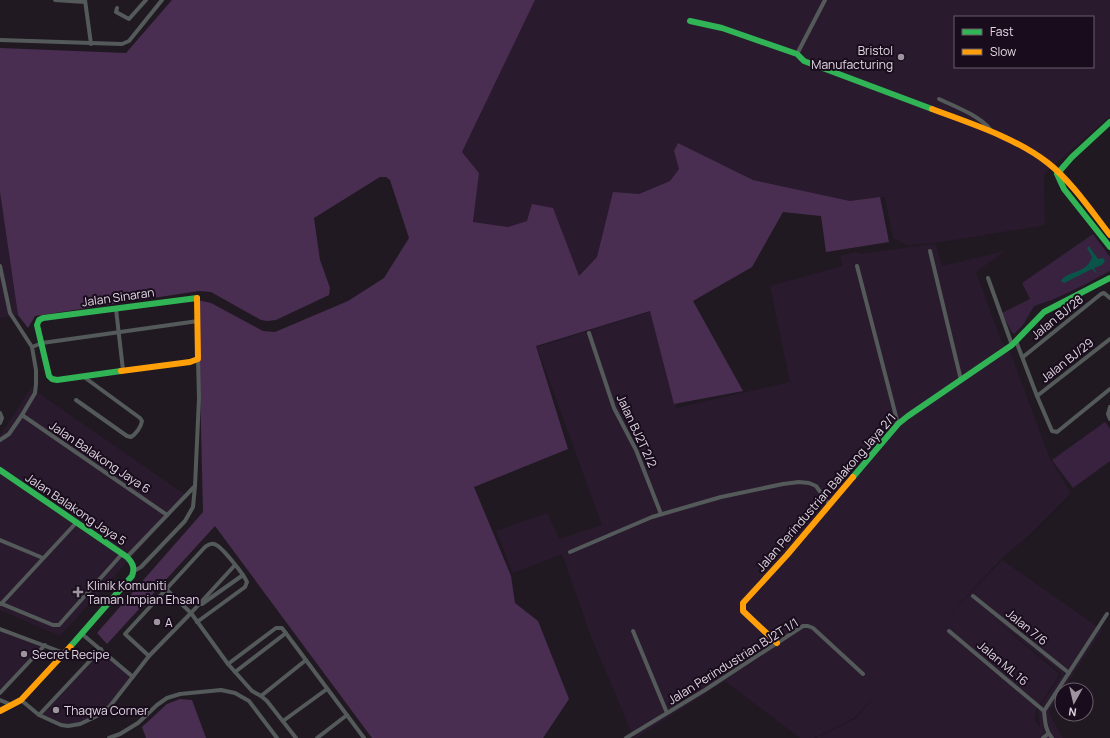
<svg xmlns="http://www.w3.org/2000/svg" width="1110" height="738" viewBox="0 0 1110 738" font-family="Manrope,sans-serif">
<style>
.built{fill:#2a1a2e;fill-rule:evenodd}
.green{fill:#38223f}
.forest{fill:#492e51}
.water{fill:#0a5549}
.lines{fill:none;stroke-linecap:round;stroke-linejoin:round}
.street{stroke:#535a59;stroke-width:4}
.fast{stroke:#30b455;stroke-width:6}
.slow{stroke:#ff9f0a;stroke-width:6}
.poi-dot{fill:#9d949f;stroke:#190c1c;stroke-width:1.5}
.labels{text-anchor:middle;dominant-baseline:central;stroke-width:4;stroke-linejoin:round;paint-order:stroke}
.poi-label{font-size:12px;fill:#e0d7e2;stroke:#190c1c;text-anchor:start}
.street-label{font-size:12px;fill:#e0d7e2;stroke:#190c1c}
</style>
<rect width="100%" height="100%" fill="#201922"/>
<!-- built -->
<g class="built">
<path d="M535,0H1110V116L1044,174L1045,225L935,243L907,245L893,238L885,197L850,201L753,180L678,143L674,151L679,169L670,181L639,194L613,193L597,257L579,276L528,221L508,227L473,222L479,173L462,152ZM955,17H1093V67H955Z"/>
<path d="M0,192L18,315L0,318Z"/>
<path d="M931,244L936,245L942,266L1005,251L976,272L1001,340L1011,354L1050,459L1071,493L1028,536L1002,558L936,629L1002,560L1102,630L1049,711L1050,715L1063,738H816L855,719L878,693L854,718L814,738H800L725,681L636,738H634L592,639L562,554L513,573L496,531L547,513L559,539L602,525L537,347L652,311L676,408L790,382L770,286L843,266L840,256L855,252L862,254ZM988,614L1061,672V676L1038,710L1040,727L1035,720L1036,710L1056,680L1059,674Z"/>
<path d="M31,388L187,496L60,636L0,610V436Z"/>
<path d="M2,631L42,646L0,691V632Z"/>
<path d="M101,652L131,677L108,705L96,715L80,722L68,724L60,723L42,714Z"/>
</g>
<!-- green -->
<g class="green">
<path d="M1093,234L1110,257V271L1080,287L1054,299L1034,306L1023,325L1014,334L1011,331L1002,313L1030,299L1022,283Z"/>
<path d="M1105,422L1110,429V461L1073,488L1052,460Z"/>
</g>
<!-- forest -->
<g class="forest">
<path d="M172,0H535L462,152L479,173L473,222L508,227L527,221L532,204L553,208L579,276L597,257L613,192L639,194L670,181L679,169L674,151L678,143L753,180L850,201L880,197L889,242L826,252L821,216L783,212L752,267L693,301L743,391L674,404L650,311L536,346L568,449L474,487L511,576L515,603L538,621L569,699L543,738H372L215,526L107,644L97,633L203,512L198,300L211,303L263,331L275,332L348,301L384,278L409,238L390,180L386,177H380L314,218L320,260L330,288L329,295L276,320L267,321L261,320L211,292L199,291L35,316L28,328L18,315L0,192V48L126,53Z"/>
<path d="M180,699L192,700L206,738H146L142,727L167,704Z"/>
</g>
<!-- water -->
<path class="water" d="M1090,246V248L1098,259L1103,258L1105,261L1102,265L1094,268L1097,274L1092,269L1064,283L1061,281C1068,270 1087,274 1092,257L1087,248Z"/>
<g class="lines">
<!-- street -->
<g class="street">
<path d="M55,0L85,2"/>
<path d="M85,0L91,44"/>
<path d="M117,8L116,12L129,19L146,0"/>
<path d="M0,40L122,44L129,41L162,0"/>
<path d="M797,54L825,0"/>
<path d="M939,99C956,107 978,115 990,129"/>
<path d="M930,251L961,380"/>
<path d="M0,266L10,313L32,347L36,370V384L35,393L22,415L9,434L0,440"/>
<path d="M857,266L898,424"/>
<path d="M988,278L1012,345"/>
<path d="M116,309L123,370"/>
<path d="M589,333L614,408L636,450L661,514"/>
<path d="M1016,341L1037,396L1052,431L1057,432L1110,389"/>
<path d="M32,347L42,343L198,321"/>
<path d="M1023,357L1101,294L1104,293L1110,298"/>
<path d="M1037,396L1110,339"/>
<path d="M76,400L127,436L131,437C136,434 141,427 142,421L140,418L84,377"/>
<path d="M1110,407L1108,414L1110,419"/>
<path d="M0,413L2,418L0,423"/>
<path d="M22,415L167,515"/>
<path d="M0,540L43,558"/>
<path d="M570,552L652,517L721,497L783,484L799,482L809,483L816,486L829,504"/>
<path d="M127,557L195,486"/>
<path d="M134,571L141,567L185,521L193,507L195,486L199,398L198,359"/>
<path d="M166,589L191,613L228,664L252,691L261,696L267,701L296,738"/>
<path d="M973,596L1069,673"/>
<path d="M0,603L53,625H59L122,554"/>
<path d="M1,604L76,523"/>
<path d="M202,604L243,575"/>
<path d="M0,629L64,653"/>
<path d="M633,631L667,713"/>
<path d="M949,631L1044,711"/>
<path d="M82,634L133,677"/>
<path d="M149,656L125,634L205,547C208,545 210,543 214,544C221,545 244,575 247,582L245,587L197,622"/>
<path d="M228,664L276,628H282L364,738"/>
<path d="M235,672L286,633"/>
<path d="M0,693L45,645"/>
<path d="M261,696L306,660"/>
<path d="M0,700L12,705"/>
<path d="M21,700L39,715L61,725L68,726L80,724L97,716L110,706L149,656L191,613L235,565"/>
<path d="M39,715L101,649"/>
<path d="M283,721L327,689"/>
<path d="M109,738L120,734L138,723L157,705L167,698L180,694L221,690L235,693L249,701L277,738"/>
<path d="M317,738L347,715"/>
<path d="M626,738L705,690L803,626H808L813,628L863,674"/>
<path d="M1043,738L1048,734"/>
<path d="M1052,738C1045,730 1045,720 1044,711L1107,614"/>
</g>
<!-- fast -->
<g class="fast">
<path d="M690,21L722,28L797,54L804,61L932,109"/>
<path d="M1057,174L1072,157L1110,122"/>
<path d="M1058,176L1064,189L1110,247"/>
<path d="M121,371L57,380L52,379L49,376L37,325L39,320L43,318L197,298"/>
<path d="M0,470L127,557C133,563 135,568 132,576L70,647"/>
<path d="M853,477L898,424L908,416L1012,345L1044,312L1110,278"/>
</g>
<!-- slow -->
<g class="slow">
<path d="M932,109C972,124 1014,137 1048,163C1071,181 1092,212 1110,235"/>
<path d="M121,371L190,362L198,359L197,298"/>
<path d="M777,643L743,611V603L787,555L853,477"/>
<path d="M0,711L21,700L70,647"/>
</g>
</g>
<!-- markers -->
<g class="poi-dot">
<circle cx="901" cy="57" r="4"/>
<path d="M76 586h4v4h4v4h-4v4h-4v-4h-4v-4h4z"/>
<circle cx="157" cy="622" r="4"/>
<circle cx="24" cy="654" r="4"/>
<circle cx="56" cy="710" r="4"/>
</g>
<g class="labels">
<!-- poi labels -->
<g class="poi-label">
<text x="893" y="50" text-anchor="end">Bristol<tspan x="893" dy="14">Manufacturing</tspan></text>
<text x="87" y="585">Klinik Komuniti<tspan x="87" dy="14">Taman Impian Ehsan</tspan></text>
<text x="165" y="622">A</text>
<text x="32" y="654">Secret Recipe</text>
<text x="64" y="710">Thaqwa Corner</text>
</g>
<!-- street labels -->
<g class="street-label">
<text transform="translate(118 297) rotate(-8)">Jalan Sinaran</text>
<text transform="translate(1057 317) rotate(-39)">Jalan BJ/28</text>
<text transform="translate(1067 360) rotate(-38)">Jalan BJ/29</text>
<text transform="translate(637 431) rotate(65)">Jalan BJ2T 2/2</text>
<text transform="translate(100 457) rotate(34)">Jalan Balakong Jaya 6</text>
<text transform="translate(826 492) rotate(-49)">Jalan Perindustrian Balakong Jaya 2/1</text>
<text transform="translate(76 509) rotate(34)">Jalan Balakong Jaya 5</text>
<text transform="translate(1027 627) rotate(39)">Jalan 7/6</text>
<text transform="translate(733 661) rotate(-32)">Jalan Perindustrian BJ2T 1/1</text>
<text transform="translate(1003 663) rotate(40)">Jalan ML 16</text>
</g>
</g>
<!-- legend -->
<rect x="954" y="16" width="140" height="52" fill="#190c1c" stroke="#695d6b"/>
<rect x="962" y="29" width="20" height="6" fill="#30b455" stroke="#695d6b"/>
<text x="990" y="36" font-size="12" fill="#e0d7e2">Fast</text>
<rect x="962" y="49" width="20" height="6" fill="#ff9f0a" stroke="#695d6b"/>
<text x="990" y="56" font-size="12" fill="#e0d7e2">Slow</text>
<!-- north arrow -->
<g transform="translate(1074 702) rotate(188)"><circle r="19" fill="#190c1c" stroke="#695d6b"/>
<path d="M0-3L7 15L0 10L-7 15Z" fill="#9d949f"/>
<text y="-6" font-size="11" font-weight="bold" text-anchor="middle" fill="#e0d7e2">N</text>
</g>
</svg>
